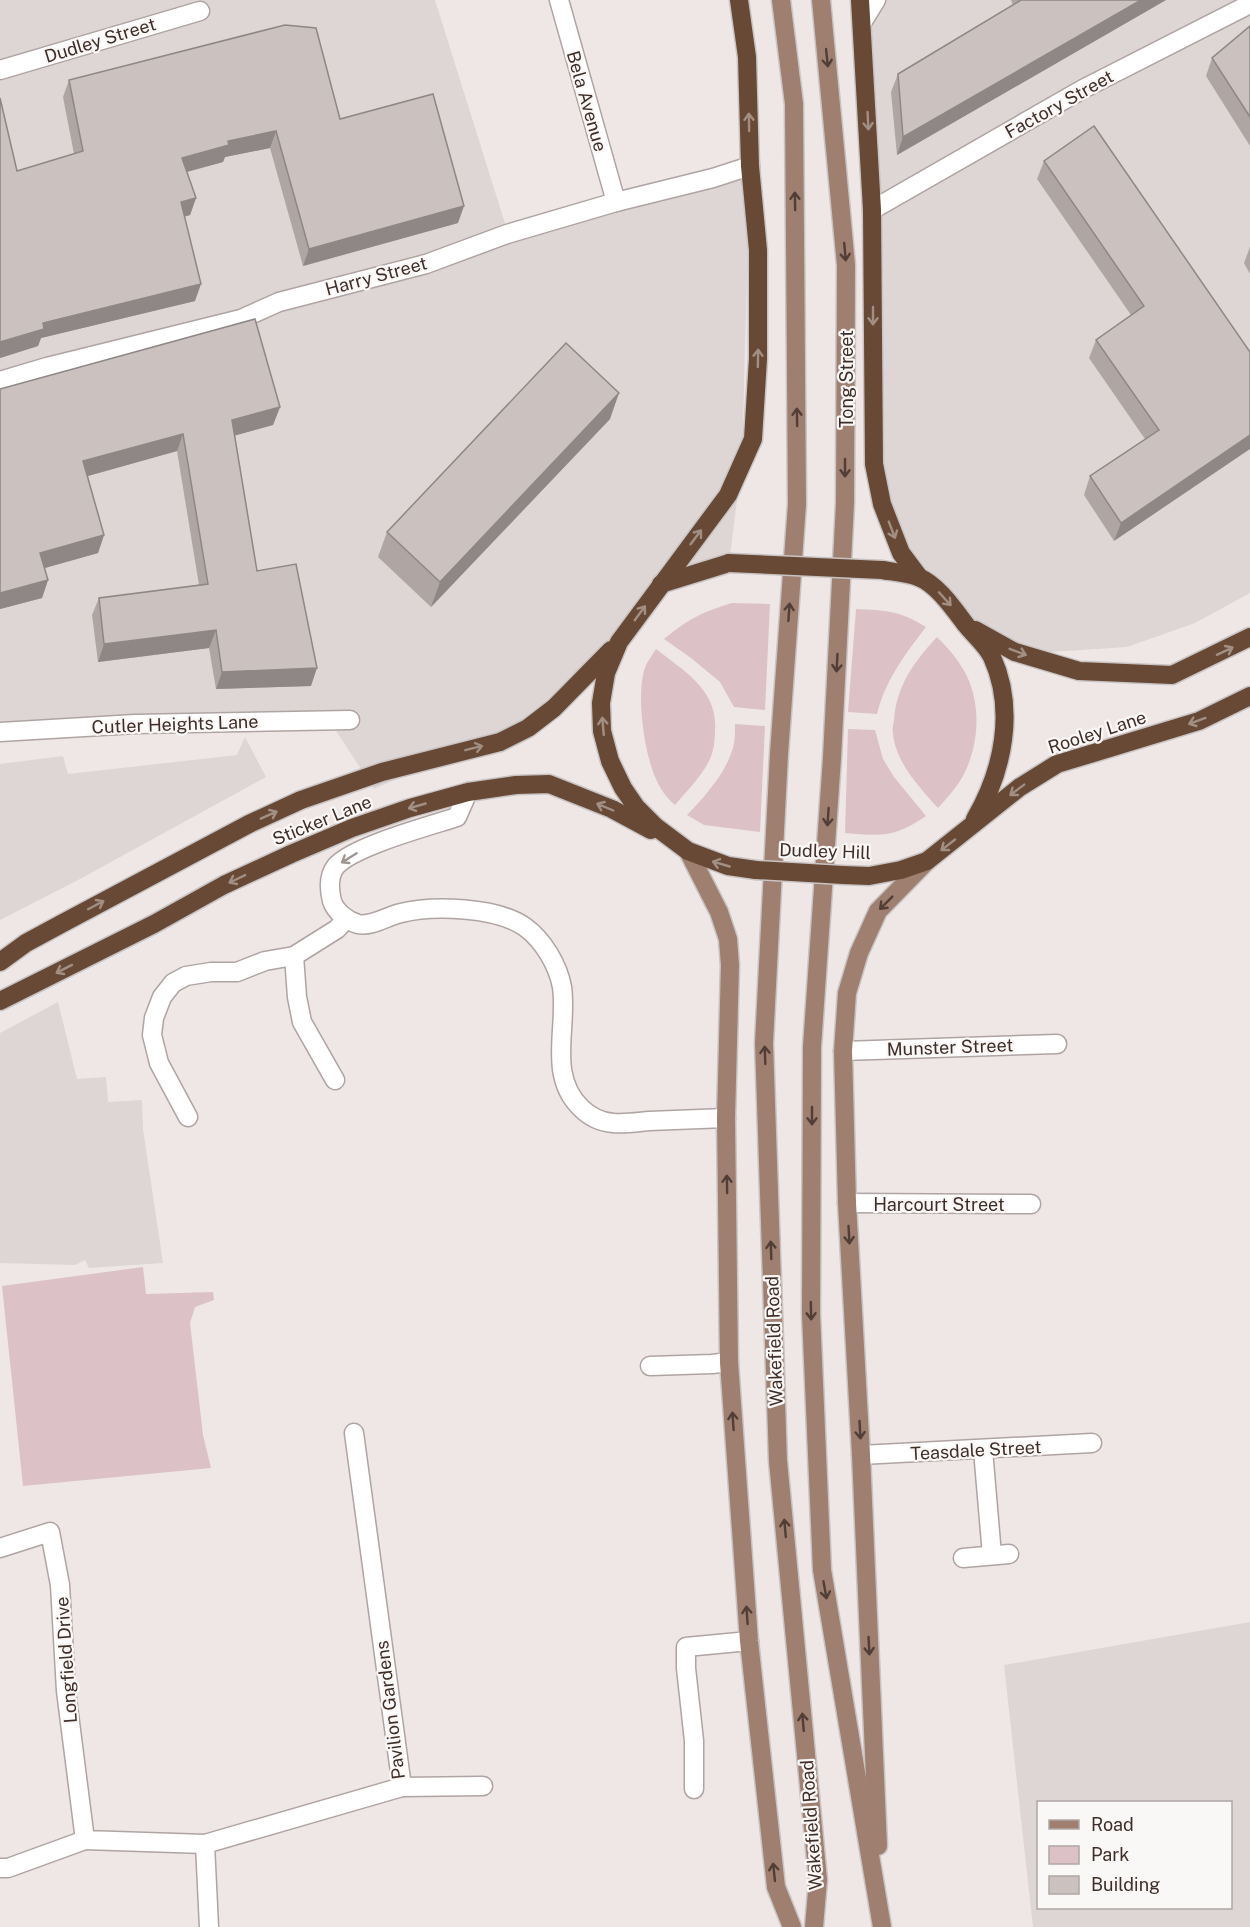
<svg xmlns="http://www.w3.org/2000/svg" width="1250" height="1927" viewBox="0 0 1250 1927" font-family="'Public Sans',sans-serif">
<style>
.built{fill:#ddd6d5;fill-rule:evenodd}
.green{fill:#dcc2c6}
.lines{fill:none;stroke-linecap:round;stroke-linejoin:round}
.minor-casing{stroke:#afa4a1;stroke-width:21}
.major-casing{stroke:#c9c4c3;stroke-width:21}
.highway-casing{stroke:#c9c4c3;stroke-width:21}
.minor{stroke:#fff;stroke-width:18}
.major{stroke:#9e7f70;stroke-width:18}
.highway{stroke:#674936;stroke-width:18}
.highway-bridge-casing{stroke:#c9c4c3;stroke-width:21;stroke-linecap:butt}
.highway-bridge{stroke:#674936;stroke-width:18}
.wall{fill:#afa6a4}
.shaded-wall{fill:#8e8786}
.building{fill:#cbc1bf;stroke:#8e8786;stroke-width:1.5}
.oneway{stroke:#513e36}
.oneway2{stroke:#a28f83}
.oneway3{stroke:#9e9693}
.labels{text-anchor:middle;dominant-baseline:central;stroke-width:4.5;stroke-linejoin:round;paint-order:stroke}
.street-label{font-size:18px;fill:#3e2e27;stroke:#faf7f7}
</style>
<rect width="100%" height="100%" fill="#eee7e6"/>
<!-- built -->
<g class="built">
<path d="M0,0H435L508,233L750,166L742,461L729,563L661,584L554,708L374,789L329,720L0,732Z"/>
<path d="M876,0H1250V593L1195,623L1127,647L991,656L919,577L882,504L863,21Z"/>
<path d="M245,737L266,777L80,879L0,920V764L63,756L68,774L237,755Z"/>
<path d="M58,1002L77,1079L106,1077L108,1102L142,1100L143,1129L163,1263L89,1268L85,1260L75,1265L0,1263V1033Z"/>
<path d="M1250,1622V1927H1033L1004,1665ZM1038,1802H1230V1908H1038Z"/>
</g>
<!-- green -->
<g class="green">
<path d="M732,603L770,604L765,710L734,707L720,682L691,658L664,639C690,618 700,613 732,603Z"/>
<path d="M856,609C885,610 901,611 926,627C905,654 885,681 877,714L848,712Z"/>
<path d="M937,637C947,647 956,657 963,669C982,700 980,744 963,776C957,787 947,798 938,808C920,788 896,763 893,734C892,730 893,725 894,721C896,686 914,662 937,637Z"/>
<path d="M656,649C684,671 718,690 715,730C715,740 714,752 709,761C701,777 686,792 675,805C667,798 660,789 656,779C644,753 635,691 646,665C649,659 653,654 656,649Z"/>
<path d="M735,724L765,726L760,832L704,825L687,815C705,796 729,770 734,743C735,737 735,730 735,724Z"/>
<path d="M848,729L875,730L883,759L894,777L926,816C894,838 881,836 845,833Z"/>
<path d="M143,1267L146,1294L213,1292L214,1300L195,1307L190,1323L203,1435L211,1468L23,1486L2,1286Z"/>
</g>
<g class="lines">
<!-- minor casing -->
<g class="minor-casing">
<g id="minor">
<path d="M559,0L616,202"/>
<path d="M863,21L876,0"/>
<path d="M0,70L200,11"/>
<path d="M872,210L1083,89L1250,4"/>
<path d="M0,381L47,367L241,319L279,302L426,264L507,234L616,202L713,178L750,166"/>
<path d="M0,732L135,724L350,720"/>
<path d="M468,792L457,817C429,826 354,846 336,866C328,876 329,889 332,901C335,911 347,921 358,924C372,927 387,916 401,913C433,905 497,907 525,927C543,940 558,965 562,987C568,1028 547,1075 581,1108C590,1117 601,1122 613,1123C625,1124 638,1122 649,1121C675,1120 701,1119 726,1118"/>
<path d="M294,956L297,997L302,1022L335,1080"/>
<path d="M843,1051L1057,1044"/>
<path d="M188,1117L159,1063L152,1035L154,1018L162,997L173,983L186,976L211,972H237L265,961L294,956L337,929L346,919"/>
<path d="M847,1203L1031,1204"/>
<path d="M650,1366L712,1364L729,1362"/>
<path d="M983,1450L992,1555"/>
<path d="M861,1455L1092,1443"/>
<path d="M0,1548L50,1532L60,1585L66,1691L85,1840L205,1844L209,1927"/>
<path d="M963,1558L1009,1554"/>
<path d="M402,1787L483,1786"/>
<path d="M694,1789V1741L686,1668V1647L749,1641"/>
<path d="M205,1844L402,1787L354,1433"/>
<path d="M0,1868H8L85,1840"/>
</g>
</g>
<!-- major casing -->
<g class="major-casing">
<g id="major">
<path d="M781,0L794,104L797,504L779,754L764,1043L778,1461L818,1880L814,1927"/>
<path d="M821,0L846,265L845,503L832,758L812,1047L811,1314L822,1570L882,1927"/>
<path d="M688,851L719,912L728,939L730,965L726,1118L729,1362L749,1641L776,1887L792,1927"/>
<path d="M878,1846L861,1455L847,1203L843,1051L847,993L859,953L878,911L927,861"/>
</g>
</g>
<!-- highway casing -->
<g class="highway-casing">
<g id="highway">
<path d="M739,0L747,57L750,166L758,250V359L753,439L728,495L619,642L606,673L601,703L602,731L610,761L623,788L636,807L656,827L688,851L728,866L756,870"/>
<path d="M860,0L872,210L874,464L882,504L901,553L919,577"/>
<path d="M882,570C894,572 907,573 918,577C937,584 954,609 966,625C974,635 986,645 992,657C1016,710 1003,771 975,819"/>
<path d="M661,584L729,563"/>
<path d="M975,630L1015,652L1079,671L1172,675L1250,637"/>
<path d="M843,875L869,876L901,870L927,861L1020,787L1057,764L1199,721L1250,696"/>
<path d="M0,962L26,943L63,923L249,824L301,800L382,772L500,742L528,728L554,708L611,650"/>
<path d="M0,1001L154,924L224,885L291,854L352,828L410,808L468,792L516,785L549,784L612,809L651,830"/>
</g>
</g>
<!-- minor -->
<use href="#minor" class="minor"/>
<!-- major -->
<use href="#major" class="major"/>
<!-- highway -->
<use href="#highway" class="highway"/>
<!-- highway-bridge casing -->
<g class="highway-bridge-casing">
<g id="highway-bridge">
<path d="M729,563L882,570"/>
<path d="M756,870L843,875"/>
</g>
</g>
<!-- highway-bridge -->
<use href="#highway-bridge" class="highway-bridge"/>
</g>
<!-- wall -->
<g class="wall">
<path d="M1011,0H1166L897,155L891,92L898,74L1013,5Z"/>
<path d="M1250,26V146L1206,76L1212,58Z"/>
<path d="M69,80L340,119L458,223L303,266L270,148L225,157L223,162L187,172L196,198L190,215L184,217L195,301L41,338L38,346L0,358V98L17,171L74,154L63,97Z"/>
<path d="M1044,161L1250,352L1114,541L1084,495L1090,476L1145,439L1089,358L1096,340L1131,315L1037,179Z"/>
<path d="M1250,247V274L1244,263Z"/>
<path d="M0,389L280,407L273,425L235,435L257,571L311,686L216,689L209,648L98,662L92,615L99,598L199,585L177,451L88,476L104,535L98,553L45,568L48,580L42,598L0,609Z"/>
<path d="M610,419L431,607L378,557L387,532Z"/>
</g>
<!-- shaded-wall -->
<g class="shaded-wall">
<path d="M1141,0H1166L897,155L903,137Z"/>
<path d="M276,131L270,148L225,157L223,162L175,175L182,158L228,141Z"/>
<path d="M196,198L190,215L175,219L181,202Z"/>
<path d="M464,206L458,223L303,266L309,249Z"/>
<path d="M201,284L195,301L41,338L38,346L0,358V342L43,323Z"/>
<path d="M619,393L610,419L431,607L440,582Z"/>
<path d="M280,407L273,425L226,438L232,420Z"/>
<path d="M183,434L177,451L77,479L83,461Z"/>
<path d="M1250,435V449L1114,541L1121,523Z"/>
<path d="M104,535L98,553L34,571L40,553Z"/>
<path d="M48,580L42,598L0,609V593Z"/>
<path d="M216,630L209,648L98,662L104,644Z"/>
<path d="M317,668L311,686L216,689L222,672Z"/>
</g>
<!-- building -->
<g class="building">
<path d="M1021,0H1141L903,137L898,74Z"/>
<path d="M285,25L316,28L340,119L433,94L464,206L309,249L276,131L228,141L229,145L182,158L196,198L181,202L201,284L43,323L44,329L0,342V98L17,171L83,151L69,80Z"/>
<path d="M1250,26V117L1212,58Z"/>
<path d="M1094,126L1250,352V435L1121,523L1090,476L1159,430L1096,340L1144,306L1044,161Z"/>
<path d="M255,319L280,407L232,420L257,571L296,564L317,668L222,672L216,630L104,644L99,598L208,584L183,434L83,461L104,535L40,553L48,580L0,593V389Z"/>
<path d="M566,343L619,393L440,582L387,532Z"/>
</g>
<!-- one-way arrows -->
<defs><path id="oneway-shaft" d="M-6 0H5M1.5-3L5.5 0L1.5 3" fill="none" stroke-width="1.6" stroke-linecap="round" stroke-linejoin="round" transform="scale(1.5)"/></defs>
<g class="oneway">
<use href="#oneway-shaft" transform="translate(827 58) rotate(84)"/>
<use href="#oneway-shaft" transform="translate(795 201) rotate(-91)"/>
<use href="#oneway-shaft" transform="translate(845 252) rotate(85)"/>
<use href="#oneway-shaft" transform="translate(797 417) rotate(-91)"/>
<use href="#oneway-shaft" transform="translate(845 468) rotate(90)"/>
<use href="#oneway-shaft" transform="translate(789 612) rotate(-86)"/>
<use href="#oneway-shaft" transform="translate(837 663) rotate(93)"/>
<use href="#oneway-shaft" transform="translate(828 817) rotate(94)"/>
<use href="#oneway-shaft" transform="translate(886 903) rotate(135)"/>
<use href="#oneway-shaft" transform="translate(765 1055) rotate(-92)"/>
<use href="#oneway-shaft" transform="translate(812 1116) rotate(90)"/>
<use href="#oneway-shaft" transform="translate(727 1184) rotate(-91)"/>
<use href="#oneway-shaft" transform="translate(849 1235) rotate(87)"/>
<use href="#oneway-shaft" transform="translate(771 1250) rotate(-92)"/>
<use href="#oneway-shaft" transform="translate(811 1311) rotate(89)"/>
<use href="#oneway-shaft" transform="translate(733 1421) rotate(-94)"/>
<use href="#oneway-shaft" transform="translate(860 1430) rotate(87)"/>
<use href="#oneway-shaft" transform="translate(785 1528) rotate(-95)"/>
<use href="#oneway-shaft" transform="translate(825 1590) rotate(80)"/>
<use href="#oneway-shaft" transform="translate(747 1615) rotate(-94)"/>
<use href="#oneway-shaft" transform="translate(869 1646) rotate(87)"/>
<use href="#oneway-shaft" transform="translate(803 1722) rotate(-95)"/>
<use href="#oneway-shaft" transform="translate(774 1872) rotate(-96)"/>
</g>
<g class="oneway2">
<use href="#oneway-shaft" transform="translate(868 121) rotate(87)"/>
<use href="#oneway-shaft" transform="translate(749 122) rotate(-91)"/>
<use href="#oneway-shaft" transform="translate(873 316) rotate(90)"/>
<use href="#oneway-shaft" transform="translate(758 358) rotate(-89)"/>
<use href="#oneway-shaft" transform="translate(892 530) rotate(69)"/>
<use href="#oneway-shaft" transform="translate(696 537) rotate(-53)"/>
<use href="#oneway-shaft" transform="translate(945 599) rotate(48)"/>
<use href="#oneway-shaft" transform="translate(640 613) rotate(-54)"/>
<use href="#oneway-shaft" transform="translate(1225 651) rotate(-25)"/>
<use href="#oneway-shaft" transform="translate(1018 652) rotate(21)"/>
<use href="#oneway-shaft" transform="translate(1197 721) rotate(160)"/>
<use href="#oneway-shaft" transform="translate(603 726) rotate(-95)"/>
<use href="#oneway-shaft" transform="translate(474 748) rotate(-14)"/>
<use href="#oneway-shaft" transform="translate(1017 790) rotate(143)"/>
<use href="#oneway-shaft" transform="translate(417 806) rotate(164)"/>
<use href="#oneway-shaft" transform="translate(605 807) rotate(-157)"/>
<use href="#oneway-shaft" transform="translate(269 815) rotate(-24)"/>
<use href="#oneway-shaft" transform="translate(948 845) rotate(142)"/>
<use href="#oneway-shaft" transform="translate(721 864) rotate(-164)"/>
<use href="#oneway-shaft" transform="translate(237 879) rotate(154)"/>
<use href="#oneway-shaft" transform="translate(96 905) rotate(-28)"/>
<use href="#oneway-shaft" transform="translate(64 969) rotate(153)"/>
</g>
<use class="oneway3" href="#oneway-shaft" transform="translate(349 858) rotate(148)"/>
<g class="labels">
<!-- street labels -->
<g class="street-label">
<text transform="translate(100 40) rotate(-17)">Dudley Street</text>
<text transform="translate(587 101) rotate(74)">Bela Avenue</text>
<text transform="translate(1059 104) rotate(-29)">Factory Street</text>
<text transform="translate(376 276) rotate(-15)">Harry Street</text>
<text transform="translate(846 379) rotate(-90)">Tong Street</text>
<text transform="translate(175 724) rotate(-2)">Cutler Heights Lane</text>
<text transform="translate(1097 732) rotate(-18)">Rooley Lane</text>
<text transform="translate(322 820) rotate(-22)">Sticker Lane</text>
<text transform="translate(825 851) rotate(2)">Dudley Hill</text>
<text transform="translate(950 1047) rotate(-2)">Munster Street</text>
<text x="939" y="1204">Harcourt Street</text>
<text transform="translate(774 1341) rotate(-92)">Wakefield Road</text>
<text transform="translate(976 1450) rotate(-3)">Teasdale Street</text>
<text transform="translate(66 1660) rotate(-94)">Longfield Drive</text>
<text transform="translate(390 1710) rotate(-97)">Pavilion Gardens</text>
<text transform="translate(811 1825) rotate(-94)">Wakefield Road</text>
</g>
</g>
<!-- legend -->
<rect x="1037" y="1801" width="195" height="108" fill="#faf7f7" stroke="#afa7a4" stroke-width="1.5"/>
<rect x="1049" y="1820" width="30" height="9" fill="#9e7f70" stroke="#afa7a4" stroke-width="1.5"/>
<text x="1091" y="1831" font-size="18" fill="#3e2e27">Road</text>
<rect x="1049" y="1846" width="30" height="18" fill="#dcc2c6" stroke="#afa7a4" stroke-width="1.5"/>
<text x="1091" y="1861" font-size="18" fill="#3e2e27">Park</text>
<rect x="1049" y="1876" width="30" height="18" fill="#cbc1bf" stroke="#afa7a4" stroke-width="1.5"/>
<text x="1091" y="1891" font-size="18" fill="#3e2e27">Building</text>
</svg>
